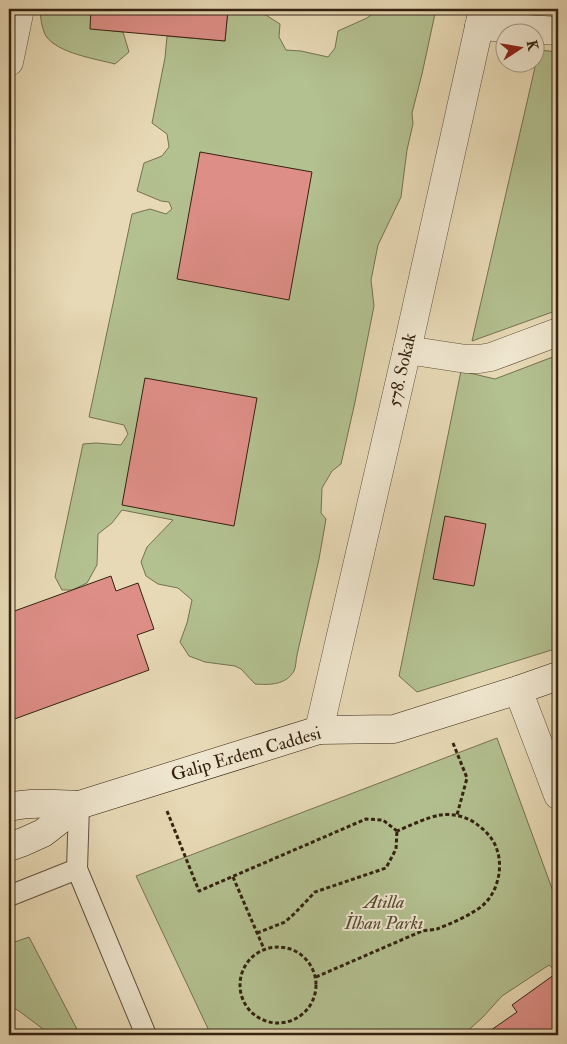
<svg xmlns="http://www.w3.org/2000/svg" width="567" height="1044" viewBox="0 0 567 1044" font-family="'IM FELL Double Pica',serif">
<style>
.green{fill:#b3c090;stroke:#747150}
.building{fill:#dd8e86;stroke:#342211}
.lines{fill:none;stroke-linecap:round;stroke-linejoin:round}
.service-casing{stroke:#61503a;stroke-width:22}
.minor-casing{stroke:#61503a;stroke-width:29}
.tertiary-casing{stroke:#61503a;stroke-width:29}
.secondary-casing{stroke:#342211;stroke-width:29}
.path{stroke:#342211;stroke-width:3;stroke-dasharray:4 2.5;stroke-linecap:butt}
.service{stroke:#efe6cf;stroke-width:20}
.minor{stroke:#efe6cf;stroke-width:28}
.tertiary{stroke:#efe6cf;stroke-width:28}
.secondary{stroke:#efe6cf;stroke-width:28}
.labels{text-anchor:middle;dominant-baseline:central;stroke-width:4;stroke-linejoin:round;paint-order:stroke}
.street-label{font-size:18px;fill:#342211;stroke:#efe6cf}
.park-label{font-size:18px;font-style:italic;fill:#544a31;stroke:#efe6cf}
</style>
<rect width="100%" height="100%" fill="#e7d9b5"/>
<filter id="stains"><feTurbulence type="fractalNoise" baseFrequency=".004" numOctaves="4"/><feColorMatrix values="0 0 0 0 .2 0 0 0 0 .09 0 0 0 0 .02 0 0 0 .5 -.17"/></filter>
<radialGradient id="worn" r=".72"><stop offset=".6" stop-color="#630" stop-opacity="0"/><stop offset="1" stop-color="#630" stop-opacity=".3"/></radialGradient>
<!-- green -->
<g class="green">
<path d="M40,9H84L89,11L107,30L123,32L129,52L115,64C96,59 57,53 46,36C42,30 40,15 40,9Z"/>
<path d="M228,9H257L258,10L280,24L279,37L286,50L301,51L328,57L335,48L338,31L367,18L379,9H436L422,74L412,113L413,124L407,150L401,197L378,245L371,280L374,306L355,402L341,464L332,471L322,488L321,513L326,519L319,559L297,655C296,659 296,667 294,671C286,685 270,685 255,684L241,669L235,666L205,662L189,656L180,642L187,623L192,600L178,588L158,584L146,576L141,562L147,547L173,520L122,510L112,523L98,534L97,565L87,583L72,590H62L55,577L83,444L96,443L121,445L128,434L124,425L89,417L132,214L150,209L166,214L172,209L169,202L161,201L137,191L144,163L162,156L169,147L167,134L152,123L165,58L167,36L225,41Z"/>
<path d="M539,50L558,52V310L472,341Z"/>
<path d="M558,355V648L417,692L399,676L461,371L495,379Z"/>
<path d="M497,738L558,905V973L549,965L502,996L482,1018L463,1035H211L136,876Z"/>
<path d="M29,937L80,1035H51L19,1011L9,1005V944Z"/>
</g>
<!-- building -->
<g class="building">
<path d="M91,9H228L225,41L90,29Z"/>
<path d="M200,152L312,172L289,300L177,279Z"/>
<path d="M145,378L257,398L234,526L122,505Z"/>
<path d="M445,516L486,524L474,586L433,579Z"/>
<path d="M111,576L116,591L138,583L154,629L137,635L149,670L9,721V613Z"/>
<path d="M558,972V1035H484L517,1012L512,1005Z"/>
</g>
<g class="lines">
<!-- service casing -->
<g class="service-casing">
<g id="service">
<path d="M77,869L146,1035"/>
<path d="M9,896L77,869L79,805"/>
</g>
</g>
<!-- minor casing -->
<g class="minor-casing">
<g id="minor">
<path d="M479,26L558,31"/>
<path d="M9,62L20,9"/>
<path d="M407,350L466,359H479L491,357L558,332"/>
<path d="M518,690L558,795"/>
</g>
</g>
<!-- tertiary casing -->
<g class="tertiary-casing">
<path id="tertiary" d="M319,730L407,350L483,9"/>
</g>
<!-- secondary casing -->
<g class="secondary-casing">
<g id="secondary">
<path d="M9,807C32,802 55,804 79,805"/>
<path d="M9,847L23,842L43,833L79,805L319,730L394,729L518,690L558,676"/>
</g>
</g>
<!-- path -->
<g class="path">
<path d="M453,743L467,778L457,815"/>
<path d="M167,811L199,891L366,819L383,820L397,831"/>
<path d="M233,877L264,949"/>
<path d="M257,933L285,922L295,913L315,892L386,868L396,849L397,831"/>
<circle cx="278" cy="985" r="38"/>
<path d="M316,977L422,931C427,930 433,930 437,929C450,924 471,915 482,906C498,893 504,866 496,847C493,839 486,831 479,826C469,817 453,813 440,815C428,817 409,826 397,831"/>
</g>
<!-- service -->
<use href="#service" class="service"/>
<!-- minor -->
<use href="#minor" class="minor"/>
<!-- tertiary -->
<use href="#tertiary" class="tertiary"/>
<!-- secondary -->
<use href="#secondary" class="secondary"/>
</g>
<g class="labels">
<!-- street labels -->
<g class="street-label">
<text transform="translate(402 370) rotate(-77)">578. Sokak</text>
<text transform="translate(246 754) rotate(-16)">Galip Erdem Caddesi</text>
</g>
<!-- park labels -->
<g class="park-label">
<text x="384" y="902">Atilla<tspan x="384" dy="21">İlhan Parkı</tspan></text>
</g>
</g>
<!-- margin -->
<rect width="567" height="1044" fill="none" stroke="#e7d9b5" stroke-width="30"/>
<rect x="10" y="10" width="547" height="1024" fill="none" stroke="#342211" stroke-width="2.5"/>
<rect x="15" y="15" width="537" height="1014" fill="none" stroke="#342211"/>
<!-- north arrow -->
<g transform="translate(520 48) rotate(78)"><circle r="24" fill="#efe6cf" stroke="#a49883"/>
<path d="M0-4L9 19L0 12L-9 19Z" fill="#8f2418"/>
<text y="-8" font-size="14" font-weight="bold" text-anchor="middle" fill="#342211">K</text>
</g>
<rect width="100%" height="100%" filter="url(#stains)"/>
<rect width="100%" height="100%" fill="url(#worn)"/>
</svg>
